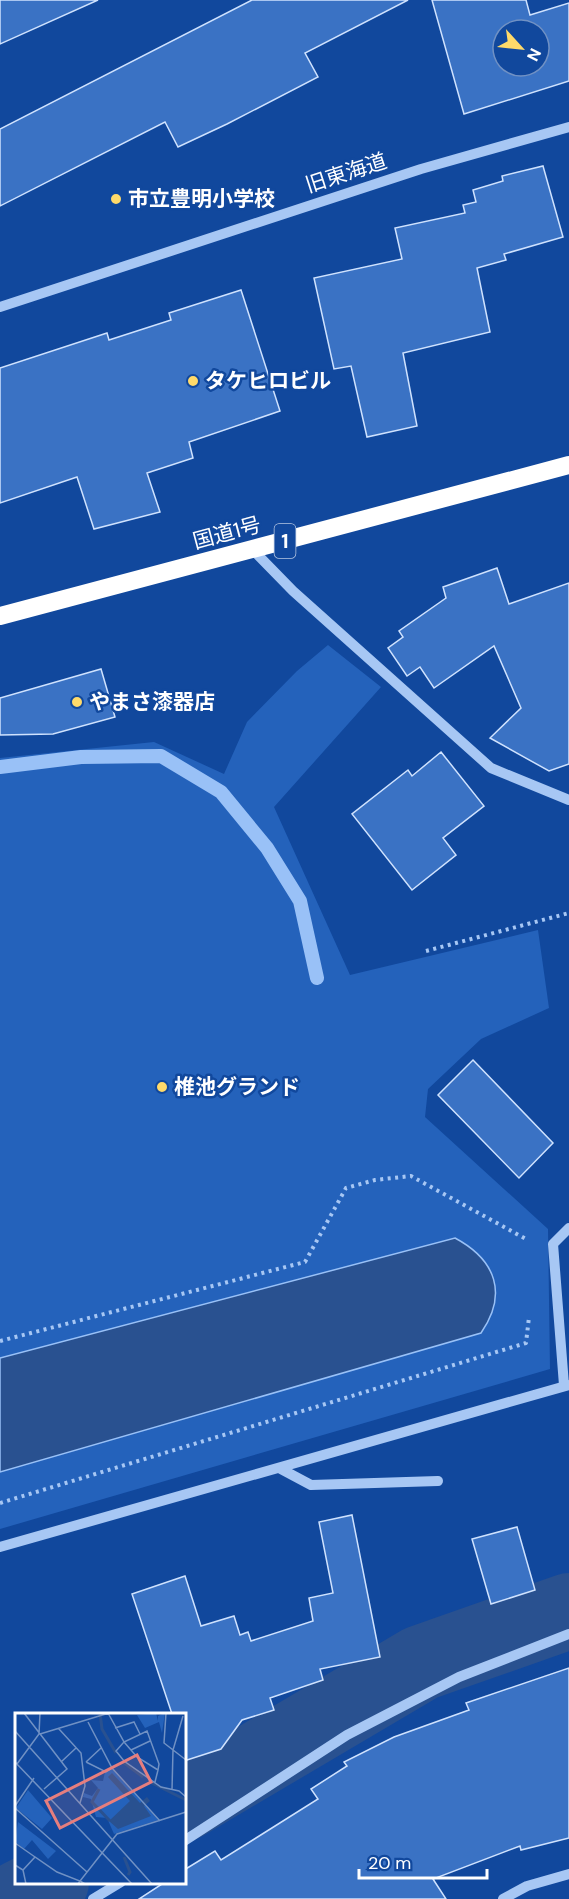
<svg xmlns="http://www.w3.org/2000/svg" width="569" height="1899" viewBox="0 0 569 1899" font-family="'DM Sans','Noto Sans JP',sans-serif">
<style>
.green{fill:#2462bb}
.water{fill:#295190;stroke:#99c1f7;stroke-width:1.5}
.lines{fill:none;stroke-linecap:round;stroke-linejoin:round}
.stream{stroke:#99c1f7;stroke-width:14}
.river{stroke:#295190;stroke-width:76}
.building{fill:#3a72c4;stroke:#cfe2fe;stroke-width:1.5;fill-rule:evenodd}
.path{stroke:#a7c7f4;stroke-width:4;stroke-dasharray:3 4.5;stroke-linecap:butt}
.minor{stroke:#a7c7f4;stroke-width:10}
.highway{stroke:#fff;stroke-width:18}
.poi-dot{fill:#ffda6a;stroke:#11489d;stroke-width:2}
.labels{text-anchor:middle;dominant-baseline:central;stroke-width:5;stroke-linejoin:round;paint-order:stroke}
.shield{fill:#11489d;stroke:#b8c8e2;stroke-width:1.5}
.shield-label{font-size:20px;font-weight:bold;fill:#fff}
.street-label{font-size:21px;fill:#fff;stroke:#11489d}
.poi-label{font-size:21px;font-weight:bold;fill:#fff;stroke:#11489d;text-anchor:start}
.inset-river{fill:none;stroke:#295190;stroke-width:3}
.inset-road{fill:none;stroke:#7091c4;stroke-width:1.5}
.view{fill:#e67e7e;fill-opacity:0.15;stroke:#e67e7e;stroke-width:3}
.inset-edge{fill:none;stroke:#fff;stroke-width:3}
</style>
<rect width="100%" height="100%" fill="#11489d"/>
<!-- green -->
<path class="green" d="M328,645L381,687L274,807L350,975L538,930L549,1008L481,1039L428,1089L425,1117L548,1229L550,1369L0,1529V758L154,742L224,774L247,722L297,671Z"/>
<!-- water -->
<path class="water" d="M455,1238C496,1260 508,1294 481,1333L0,1472V1358Z"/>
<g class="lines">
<!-- stream -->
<path class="stream" d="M0,767L81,757L161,756L221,792L267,848L300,901L317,978"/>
<!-- river -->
<g class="river">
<path d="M184,1803L421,1663L569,1611"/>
<path d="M18,1899L51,1882"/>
</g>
</g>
<!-- building -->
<g class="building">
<path d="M0,0H98L0,44Z"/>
<path d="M252,0H408L305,53L318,77L227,124L178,147L165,122L0,206V129Z"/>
<path d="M432,0H526L530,15L569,3V81L464,114ZM503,30H539V66H503Z"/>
<path d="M543,166L563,237L504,254L506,260L477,268L490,332L403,353L417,426L367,437L351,366L334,369L314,278L402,259L395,228L465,213L463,205L476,202L473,190L503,181L502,176Z"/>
<path d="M241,290L280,411L189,442L193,458L147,473L160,512L94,529L77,477L0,503V368L107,333L109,340L171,320L169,313Z"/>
<path d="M497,568L509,604L569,583V764L549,771L490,738L521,708L494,646L434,688L420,667L407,676L388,648L403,637L399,631L446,598L443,587Z"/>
<path d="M101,669L115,717L53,734L0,735V698Z"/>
<path d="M441,752L484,806L443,838L456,855L412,890L352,814L408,770L412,776Z"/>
<path d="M473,1060L553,1143L519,1178L438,1095Z"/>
<path d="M352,1515L380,1657L320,1669L323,1680L270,1698L274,1710L242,1720L221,1749L184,1761V1714H172L132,1594L185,1576L201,1626L234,1616L240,1635L248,1632L251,1641L313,1621L309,1598L333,1593L319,1522Z"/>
<path d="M517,1527L535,1590L491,1604L472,1539Z"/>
<path d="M569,1668V1838L521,1850L520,1846L433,1879L446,1899H139L165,1882H184V1870L215,1851L221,1860L318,1799L311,1789L347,1766L344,1762L394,1737L469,1710L466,1703Z"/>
</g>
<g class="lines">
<!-- path -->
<g class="path">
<path d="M426,951L569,913"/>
<path d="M0,1341L305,1262L346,1188L375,1180L411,1176L526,1239"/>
<path d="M0,1503L526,1343L529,1317"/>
</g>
<!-- minor -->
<g class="minor">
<path d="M0,307L421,169L569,127"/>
<path d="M253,550L293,591L491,768L569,800"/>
<path d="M564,1385L553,1244L569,1228"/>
<path d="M281,1469L311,1485L438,1481"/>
<path d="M0,1547L569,1385"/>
<path d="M184,1841L347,1735L459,1677L569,1634"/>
<path d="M93,1899L121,1882"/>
<path d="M503,1899L527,1886L569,1874"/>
</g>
<!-- highway -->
<path class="highway" d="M0,616L569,465"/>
</g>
<!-- markers -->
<g class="poi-dot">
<circle cx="116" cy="199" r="6"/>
<circle cx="193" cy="381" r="6"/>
<circle cx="77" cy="702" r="6"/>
<circle cx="162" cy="1087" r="6"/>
</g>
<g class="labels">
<!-- shield labels -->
<rect class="shield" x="274.5" y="524" width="21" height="34" rx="4.5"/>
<g class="shield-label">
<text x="285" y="541">1</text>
</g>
<!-- street labels -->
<g class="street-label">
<text transform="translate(346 173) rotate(-18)">旧東海道</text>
<text transform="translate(227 533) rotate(-15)">国道1号</text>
</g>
<!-- poi labels -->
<g class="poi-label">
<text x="128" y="199">市立豊明小学校</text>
<text x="205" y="381">タケヒロビル</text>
<text x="89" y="702">やまさ漆器店</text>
<text x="174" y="1087">椎池グランド</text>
</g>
</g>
<!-- overview -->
<g transform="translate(15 1713)">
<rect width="171" height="171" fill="#11489d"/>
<path d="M141,0L143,8V3L150,0L147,20L144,9L130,15L122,2ZM97,56L143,107L99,121L92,105L81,104L76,86L68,84L69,80L77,83L83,75L76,67L88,68L90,59ZM13,77L37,105L27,116L1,95ZM3,109L41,138L33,146L17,127L9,136L0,129Z" fill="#2462bb"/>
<path d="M97,60L125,90L132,84L135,88L129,93L136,103L103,116L94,108L115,88L93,64Z" fill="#295190"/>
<path class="inset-river" d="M85,0L87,16L101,40M108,49L128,64M137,70L171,87M84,76L77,89L95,108M109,144L115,159L113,162"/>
<path class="inset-road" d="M9,0L52,56L29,76M93,0L109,29L101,38L109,48L146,74L164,78L171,84M151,0L149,30L171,47M73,9L97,55L145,108M100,15L119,9L125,21M44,16L66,40L70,73L65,90M0,18L137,171M25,21L94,0M116,37L135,28M0,49L117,171M46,49L61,35M71,49L91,59L97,55M71,49L86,35M2,51L24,21L25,0M140,69L143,57L144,51L132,18L109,29L122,44L143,57M157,77L158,37L168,3M0,93L19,65M0,95L72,159M0,130L20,144M0,152L8,157L11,171M8,157L20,144L42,159L65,168L63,171M70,171L65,168L102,121L171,99"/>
<path class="view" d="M122,42L136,69L45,115L31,88Z"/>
<rect width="171" height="171" class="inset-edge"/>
</g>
<!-- north arrow -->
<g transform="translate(521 48) rotate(117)"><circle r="28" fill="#11489d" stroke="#7091c4" stroke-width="1.5"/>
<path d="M0-4.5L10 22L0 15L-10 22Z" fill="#ffda6a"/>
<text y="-9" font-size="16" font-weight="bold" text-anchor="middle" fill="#ffffff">N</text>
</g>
<!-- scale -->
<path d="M359 1869v9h128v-9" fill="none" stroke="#ffffff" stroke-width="3"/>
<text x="368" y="1869" font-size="18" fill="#ffffff" stroke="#11489d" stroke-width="4.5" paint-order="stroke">20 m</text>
</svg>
